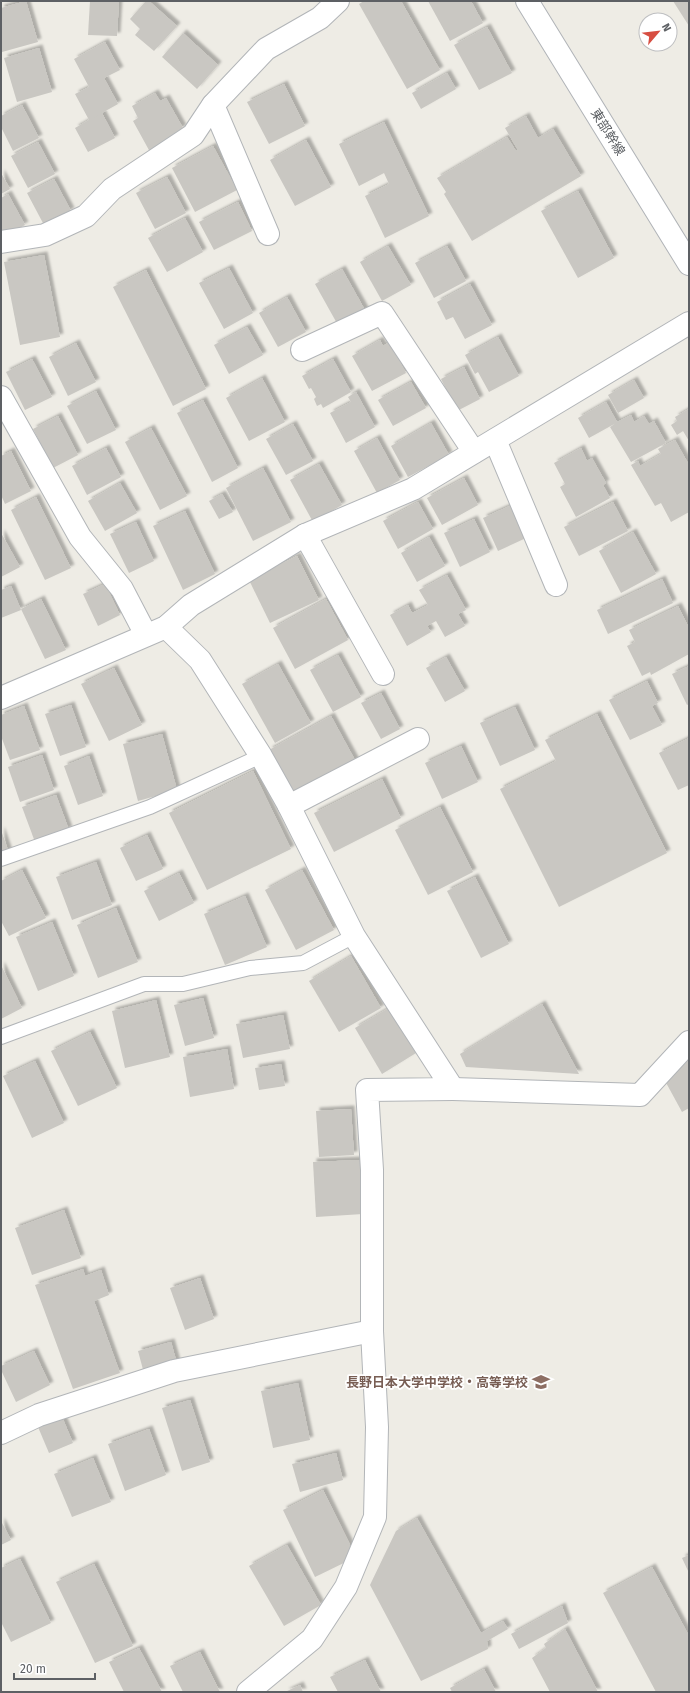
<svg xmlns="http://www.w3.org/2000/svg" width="690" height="1693" viewBox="0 0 690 1693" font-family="'Fira Sans','Noto Sans JP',sans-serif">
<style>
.building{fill:#c9c7c2;filter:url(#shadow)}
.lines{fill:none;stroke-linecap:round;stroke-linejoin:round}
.lane-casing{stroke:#b2b5b8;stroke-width:16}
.street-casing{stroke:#b2b5b8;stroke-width:24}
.secondary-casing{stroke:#b1b4b8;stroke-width:24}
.lane{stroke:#fff;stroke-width:14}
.street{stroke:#fff;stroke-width:22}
.secondary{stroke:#fff;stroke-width:22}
.labels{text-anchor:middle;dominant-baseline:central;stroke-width:3.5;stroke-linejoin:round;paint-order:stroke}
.street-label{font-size:13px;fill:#5d6064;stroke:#fff}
.education-label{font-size:13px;font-weight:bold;fill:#785e54;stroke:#fff;text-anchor:end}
</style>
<defs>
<filter id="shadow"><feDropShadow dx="3.5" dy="-3.5" stdDeviation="1" flood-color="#0004"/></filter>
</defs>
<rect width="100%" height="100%" fill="#eeece5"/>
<!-- building -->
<g class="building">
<path d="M26,1L38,42L2,52L1,47V8Z"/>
<path d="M90,1H119L117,36L88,35Z"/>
<path d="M146,1H149L177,26L154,51L135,35L140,29L130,19Z"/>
<path d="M364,1H401L440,70L407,89L359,4Z"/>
<path d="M428,1H471L483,23L450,41Z"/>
<path d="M673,1H689V26Z"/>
<path d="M487,27L512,73L479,90L454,45Z"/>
<path d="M183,33L218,65L197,89L162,57Z"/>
<path d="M105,42L120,70L104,78L118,104L91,119L102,113L115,138L88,152L75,128L89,120L75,94L89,87L74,59Z"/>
<path d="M39,48L52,92L17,102L4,58Z"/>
<path d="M447,73L456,89L421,109L412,93Z"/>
<path d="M284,84L305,126L269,144L247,102Z"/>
<path d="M155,93L160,101L166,98L183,128L173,134L175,138L150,152L133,121L138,118L132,106Z"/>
<path d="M22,105L39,138L13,151L1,127V116Z"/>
<path d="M526,116L538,138L553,129L581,176L472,241L444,194L446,192L437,178L507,137L516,151L518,150L505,128Z"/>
<path d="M384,122L429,216L385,238L365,196L389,184L384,173L359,186L339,144Z"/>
<path d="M306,140L331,187L295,206L270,160Z"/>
<path d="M38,142L55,174L28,188L11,156Z"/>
<path d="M213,146L237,190L195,212L172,168Z"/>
<path d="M1,173L10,189L1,194Z"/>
<path d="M167,177L186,213L155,229L136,193Z"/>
<path d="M54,179L71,211L44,225L27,193Z"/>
<path d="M578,191L614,258L578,278L541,211Z"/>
<path d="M8,194L25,225L1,238V198Z"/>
<path d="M238,202L252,231L214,250L199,222Z"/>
<path d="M185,218L203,252L167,272L148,238Z"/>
<path d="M388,246L411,285L382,301L360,262Z"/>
<path d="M447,246L466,281L434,298L415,263Z"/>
<path d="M44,255L60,337L20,345L4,262Z"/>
<path d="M229,268L253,313L224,329L199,283Z"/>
<path d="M342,269L366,312L339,327L315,284Z"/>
<path d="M146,270L206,389L173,406L113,287Z"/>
<path d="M470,284L492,325L465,339L453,317L446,320L437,302Z"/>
<path d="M287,297L306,332L278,347L259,313Z"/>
<path d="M247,327L263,355L229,374L214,345Z"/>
<path d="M498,337L519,376L489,392L478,372L475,374L465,355Z"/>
<path d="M380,340L383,346L389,342L406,373L372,391L352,356Z"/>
<path d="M76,343L96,382L68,396L49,357Z"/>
<path d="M32,359L52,397L25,410L6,372Z"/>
<path d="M333,359L351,392L323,408L321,404L317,406L314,399L316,397L311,388L309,389L302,376Z"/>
<path d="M464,367L480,399L457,411L441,379Z"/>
<path d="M262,378L285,422L249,441L226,398Z"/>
<path d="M634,380L644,398L618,413L608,395Z"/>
<path d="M411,382L426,408L393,426L378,400Z"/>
<path d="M96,391L116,430L87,444L67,406Z"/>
<path d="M356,392L375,427L346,443L330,413L351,402L348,397Z"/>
<path d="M203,400L238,468L212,482L177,413Z"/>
<path d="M606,402L617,422L631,415L634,422L644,416L649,424L654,421L666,443L631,462L610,427L616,423L589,438L578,418Z"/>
<path d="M689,409V441L683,431L677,435L671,425L677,421L675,417Z"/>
<path d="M58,416L78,455L53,468L33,429Z"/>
<path d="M431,423L449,455L408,477L391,446Z"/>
<path d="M293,424L313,461L286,475L266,439Z"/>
<path d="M151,428L187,496L160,510L125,442Z"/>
<path d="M377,438L400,480L377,493L354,451Z"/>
<path d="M675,440L689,465V512L671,522L661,503L655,506L631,465L638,461L640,466L661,454L658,449Z"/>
<path d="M106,448L121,477L87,495L72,466Z"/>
<path d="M581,448L587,461L592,458L606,483L603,485L610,498L576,517L560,487L565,484L554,463Z"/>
<path d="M11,451L31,491L5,504L1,495V456Z"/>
<path d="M319,464L342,505L313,522L290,480Z"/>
<path d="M263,468L291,522L253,541L226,488Z"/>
<path d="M464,478L478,505L442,525L427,498Z"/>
<path d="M120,483L137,513L105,531L88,501Z"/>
<path d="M222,494L233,512L219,519L209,501Z"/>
<path d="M36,497L71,568L45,580L11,510Z"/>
<path d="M418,502L433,529L398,549L383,521Z"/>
<path d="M613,502L628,531L579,556L564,527Z"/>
<path d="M512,505L526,538L498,551L483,518Z"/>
<path d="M185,511L215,574L183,590L153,526Z"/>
<path d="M474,519L490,552L460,567L444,533Z"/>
<path d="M136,522L154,561L129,573L110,534Z"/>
<path d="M633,532L656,574L621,593L599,551Z"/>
<path d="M1,533L20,567L1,577Z"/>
<path d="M429,537L445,566L417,582L401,553Z"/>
<path d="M297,556L319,600L270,623L249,580Z"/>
<path d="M447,575L466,610L458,614L465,626L445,637L436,621L427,626L431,632L407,646L390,615L408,605L412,613L428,605L419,590Z"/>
<path d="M662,579L673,603L608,634L597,610Z"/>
<path d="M105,584L120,615L98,626L83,594Z"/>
<path d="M11,586L21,610L1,618V590Z"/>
<path d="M41,599L66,650L45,659L21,609Z"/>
<path d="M326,599L348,640L295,669L273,628Z"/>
<path d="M678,606L689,628V654L651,675L650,672L642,676L627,646L635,642L629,630Z"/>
<path d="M338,655L361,697L333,712L310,670Z"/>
<path d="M446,657L465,691L445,702L426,668Z"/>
<path d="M278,664L311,723L275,743L242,684Z"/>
<path d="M689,666V704L687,705L672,674Z"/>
<path d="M114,668L142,725L109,741L81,684Z"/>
<path d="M647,681L658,703L652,706L662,725L630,740L609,700Z"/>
<path d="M381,693L400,729L381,739L361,703Z"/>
<path d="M71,705L86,747L60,756L45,714Z"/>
<path d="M24,706L40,750L10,760L1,736V715Z"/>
<path d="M515,707L535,750L500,766L480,723Z"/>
<path d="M597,714L667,853L559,907L500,789L556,761L545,740Z"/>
<path d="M331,716L356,762L294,796L269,750Z"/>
<path d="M162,734L177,790L138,801L123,744Z"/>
<path d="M689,738V785L678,790L659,753Z"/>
<path d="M461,746L478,782L442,799L425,763Z"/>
<path d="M42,755L54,790L20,802L8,767Z"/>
<path d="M89,756L103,796L78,805L64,766Z"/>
<path d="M253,771L291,849L207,890L169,813Z"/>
<path d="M382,779L401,818L334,852L314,813Z"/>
<path d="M56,795L69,830L35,842L22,807Z"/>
<path d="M440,807L473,872L428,895L395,830Z"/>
<path d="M1,830L9,853L1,856Z"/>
<path d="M147,835L163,869L136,881L120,848Z"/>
<path d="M96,862L112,905L72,920L56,877Z"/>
<path d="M22,870L46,918L9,936L1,921V881Z"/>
<path d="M302,870L334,930L296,950L265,890Z"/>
<path d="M179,873L194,903L159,921L144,891Z"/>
<path d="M475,877L509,944L481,958L447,891Z"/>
<path d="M245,896L267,947L225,965L204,914Z"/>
<path d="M116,908L138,962L98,978L77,925Z"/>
<path d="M52,922L74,976L38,991L16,937Z"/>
<path d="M351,956L381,1008L339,1032L309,981Z"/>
<path d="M1,965L22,1008L1,1019Z"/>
<path d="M203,998L214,1038L185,1046L174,1005Z"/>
<path d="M156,1000L170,1057L125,1068L112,1011Z"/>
<path d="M542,1004L579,1074L466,1067L460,1054Z"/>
<path d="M389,1008L416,1053L382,1074L355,1028Z"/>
<path d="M283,1015L290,1049L243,1058L236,1024Z"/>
<path d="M90,1032L117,1088L78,1106L51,1051Z"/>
<path d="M227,1049L234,1089L190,1097L183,1057Z"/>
<path d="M689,1059V1108L682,1112L664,1079L673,1068Z"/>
<path d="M35,1061L64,1123L32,1138L3,1076Z"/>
<path d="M281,1064L285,1086L259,1090L255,1068Z"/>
<path d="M351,1109L354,1155L319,1157L316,1111Z"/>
<path d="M360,1160L363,1214L316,1217L313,1162Z"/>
<path d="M64,1210L81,1258L32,1275L15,1228Z"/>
<path d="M83,1269L85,1276L101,1270L109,1295L94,1301L120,1373L73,1389L35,1285Z"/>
<path d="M200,1278L214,1319L185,1330L170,1288Z"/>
<path d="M171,1342L178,1367L145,1377L138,1351Z"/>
<path d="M34,1351L50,1385L16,1402L1,1370V1366Z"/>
<path d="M298,1383L310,1440L273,1448L261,1391Z"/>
<path d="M190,1400L210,1462L182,1471L162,1408Z"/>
<path d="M62,1417L73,1443L49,1453L38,1427Z"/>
<path d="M149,1429L166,1475L125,1491L108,1444Z"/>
<path d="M336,1453L343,1480L300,1492L292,1464Z"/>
<path d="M93,1458L111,1502L72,1517L54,1474Z"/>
<path d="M323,1490L356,1557L315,1577L283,1510Z"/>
<path d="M417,1518L481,1633L503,1621L508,1629L487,1641L488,1649L421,1681L370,1585L396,1531Z"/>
<path d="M1,1521L11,1540L1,1545Z"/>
<path d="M287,1545L321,1605L284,1626L249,1566Z"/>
<path d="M689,1555V1573L682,1558Z"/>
<path d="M20,1559L51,1623L11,1642L1,1622V1568Z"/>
<path d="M94,1564L133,1646L95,1663L56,1582Z"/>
<path d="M652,1567L689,1636V1692H656L603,1593Z"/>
<path d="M562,1606L568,1623L519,1649L511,1634Z"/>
<path d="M565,1629L598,1692H550L532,1658L546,1648L544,1644Z"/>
<path d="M139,1648L162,1692H124L109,1662Z"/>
<path d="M200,1652L220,1692H183L170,1666Z"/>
<path d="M365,1660L381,1692H338L330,1677Z"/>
<path d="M484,1669L496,1692H452L450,1688Z"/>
<path d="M300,1685L303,1692H285Z"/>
</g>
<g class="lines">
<!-- lane casing -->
<g class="lane-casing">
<g id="lane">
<path d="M1,859L150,807L261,756"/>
<path d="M1,1037L144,984H183L250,968L303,963L354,936"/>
</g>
</g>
<!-- street casing -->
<g class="street-casing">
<g id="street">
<path d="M213,105L268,234"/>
<path d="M1,242L45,235L86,216L112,189L193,135L213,105L266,49L320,18L338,1"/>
<path d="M302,350L382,313L474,452"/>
<path d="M1,397L80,537L122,589L146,635"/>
<path d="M495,440L556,585"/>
<path d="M305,535L383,674"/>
<path d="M166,627L200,660L261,756L289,806L354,936L453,1089L367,1090L372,1170V1331L377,1427L375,1517L346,1587L312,1639L248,1692"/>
<path d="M1,698L166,627L191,605L305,535L413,489L689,323"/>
<path d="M289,806L418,739"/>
<path d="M453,1089L640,1095L689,1042"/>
<path d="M1,1433L39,1415L174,1371L372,1331"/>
</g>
</g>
<!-- secondary casing -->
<g class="secondary-casing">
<path id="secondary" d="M527,1L689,264"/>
</g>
<!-- lane -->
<use href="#lane" class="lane"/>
<!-- street -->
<use href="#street" class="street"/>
<!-- secondary -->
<use href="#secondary" class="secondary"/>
</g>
<!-- icons -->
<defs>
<g id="school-bare" transform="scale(1.38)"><path d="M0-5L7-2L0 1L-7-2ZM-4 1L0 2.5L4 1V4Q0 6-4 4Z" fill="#8d6e63" stroke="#fff" stroke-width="2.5" paint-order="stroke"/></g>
</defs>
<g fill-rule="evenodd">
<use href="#school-bare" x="541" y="1382"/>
</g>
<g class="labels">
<!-- street labels -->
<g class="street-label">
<text transform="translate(608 132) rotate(58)">東部幹線</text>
</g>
<!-- education labels -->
<g class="education-label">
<text x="528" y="1382">長野日本大学中学校・高等学校</text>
</g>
</g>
<!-- border -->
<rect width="690" height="1693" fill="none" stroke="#5d6064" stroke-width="4"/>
<!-- north arrow -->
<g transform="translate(658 32) rotate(62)"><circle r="19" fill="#ffffff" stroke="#bebfc1"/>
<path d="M0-3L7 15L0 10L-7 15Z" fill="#d74e42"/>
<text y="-6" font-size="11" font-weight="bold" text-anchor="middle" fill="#5d6064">N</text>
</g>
<!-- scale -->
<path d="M14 1673v6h81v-6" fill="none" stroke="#5d6064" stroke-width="2"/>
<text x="20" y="1673" font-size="12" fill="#5d6064" stroke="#ffffff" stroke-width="3" paint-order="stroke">20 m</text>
</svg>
